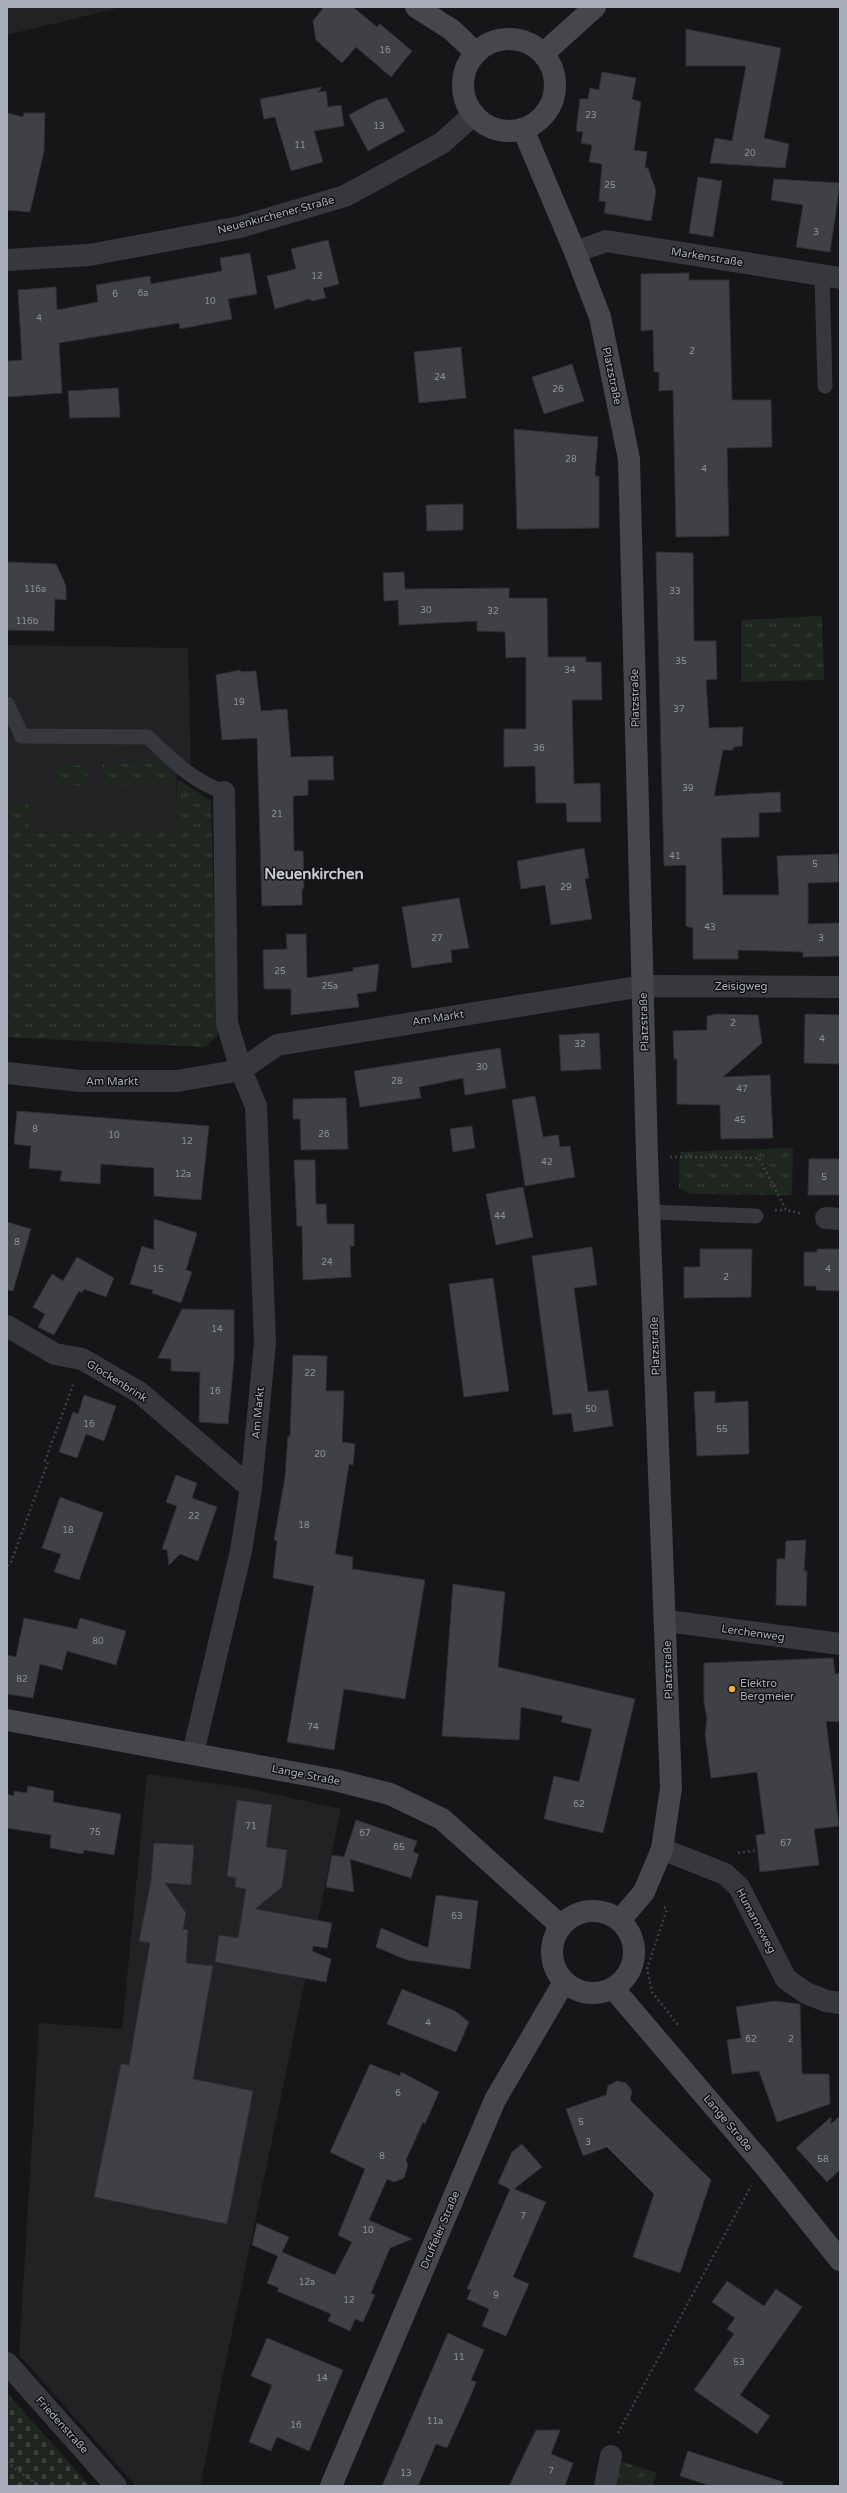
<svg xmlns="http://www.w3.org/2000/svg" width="847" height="2493" viewBox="0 0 847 2493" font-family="'Varela Round',sans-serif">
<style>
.built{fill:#222225;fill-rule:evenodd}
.grass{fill:url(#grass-tufts)}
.cemetery{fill:url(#cemetery-stones)}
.building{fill:#404145;stroke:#303034}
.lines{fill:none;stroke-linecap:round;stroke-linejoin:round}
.path{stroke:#3d3f44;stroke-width:2.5;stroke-dasharray:2 3;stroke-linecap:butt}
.lane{stroke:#37383d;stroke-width:15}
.street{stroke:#37383d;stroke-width:22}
.secondary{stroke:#45474d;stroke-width:22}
.poi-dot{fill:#f2b134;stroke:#111113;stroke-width:1.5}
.labels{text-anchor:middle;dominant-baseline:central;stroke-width:3;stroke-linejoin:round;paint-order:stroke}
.number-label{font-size:9px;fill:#8e929b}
.street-label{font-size:11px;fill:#a8adb8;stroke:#111113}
.poi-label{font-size:11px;fill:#a8adb8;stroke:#111113;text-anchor:start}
.district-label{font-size:15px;font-weight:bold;fill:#c9ccd4;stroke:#111113}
</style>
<defs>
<pattern id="grass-tufts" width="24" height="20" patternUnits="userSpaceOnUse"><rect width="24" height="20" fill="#1e261f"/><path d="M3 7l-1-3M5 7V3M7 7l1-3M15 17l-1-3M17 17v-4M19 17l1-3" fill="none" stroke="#3c433d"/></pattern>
<pattern id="cemetery-stones" width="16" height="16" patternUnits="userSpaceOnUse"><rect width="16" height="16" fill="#1e261f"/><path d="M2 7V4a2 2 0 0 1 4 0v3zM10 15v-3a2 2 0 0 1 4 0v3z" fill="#3c433d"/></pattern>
</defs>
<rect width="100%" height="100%" fill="#161618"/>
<!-- built -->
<g class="built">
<path d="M7,7H122L7,35Z"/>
<path d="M7,645L188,648L191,766L176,767L177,831L29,833V804H7ZM170,762V784L103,785L104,763Z"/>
<path d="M147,1774L246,1788L341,1809L200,2486H136L19,2355L39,2023L122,2029Z"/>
</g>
<!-- grass -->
<g class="grass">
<path d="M822,616L824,680L741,682V620Z"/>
<path d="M170,762L171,784L103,785V763Z"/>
<path d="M56,765H87V786L56,785Z"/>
<path d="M177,779L211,801L218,1035L205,1047L7,1037V804H29V833L176,831Z"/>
<path d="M793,1148L792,1195L700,1194L688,1193L679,1188L680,1152Z"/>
<path d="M617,2460L657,2473L652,2486H612Z"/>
</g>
<!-- cemetery -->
<path class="cemetery" d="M7,2393L90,2486H7Z"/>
<!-- building -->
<g class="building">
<path d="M324,7H353L377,27L380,24L412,51L391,77L356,47L342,63L316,40L313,21Z"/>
<path d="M686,29L781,48L764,138L789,144L785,168L710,163L715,138L732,141L746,66H686Z"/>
<path d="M602,72L636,78L632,99L641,102L634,150L647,152L645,168H648L656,191L651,221L604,213L606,202L599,201L602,164L589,162L592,145L581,143L583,132L576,131L580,99H588L590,88L599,90Z"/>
<path d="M322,87L318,92L326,91L328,107L341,105L344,126L314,131L323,162L291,171L275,117L264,119L260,99Z"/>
<path d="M387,98L405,131L368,151L349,115L377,100Z"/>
<path d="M7,113L23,117L24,113H45L44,151L30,212L7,210Z"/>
<path d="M698,177L722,181L713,237L689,233Z"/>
<path d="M774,179L840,183L830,252L796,247L803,205L771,200Z"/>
<path d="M328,240L339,284L323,288L326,298L313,301L309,299L275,309L267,276L296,269L291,249Z"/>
<path d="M250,253L257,294L228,299L232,319L180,329L179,323L59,343L62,393L7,397V361L22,360L18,290L56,287L57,310L98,302L96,285L150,276L151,284L222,271L220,258Z"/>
<path d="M689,273V280H729L732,400H771L772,447L727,448L729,536L676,537L673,390L659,391V372H654L653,330L641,331V274Z"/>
<path d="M461,347L466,398L419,403L414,352Z"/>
<path d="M572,364L584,401L544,414L532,377Z"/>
<path d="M118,388L120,417L70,418L68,391Z"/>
<path d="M514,429L598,437L595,476H599V528L517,529Z"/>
<path d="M463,504V530L427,531L426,505Z"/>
<path d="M656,552L693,553L694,641H716L717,679L706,680L709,728L743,727L742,746L733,747V750H723L714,796L780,792L781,812L759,813V837L721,838L723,895H779L777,856L838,854L839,882L808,883V924L840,923V956L803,957V952L738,950V959H693V928L686,926V865L664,866Z"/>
<path d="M7,562L56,564L66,586V600L55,599L54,631L7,630Z"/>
<path d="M404,572L405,589L509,588V598H547L548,657H586V662H601L602,700H572L574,784L600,783L601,822H567L566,803H536L535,766L504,767V729H526V657L506,658L505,632L477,631V621L399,625L398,600L384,601L383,573Z"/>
<path d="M240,670L241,672L256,671L261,711L287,709L291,757L333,756L334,780H308V795L293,796L294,851H303L304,889L302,888V905L262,906L257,738L222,740L216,675Z"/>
<path d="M584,848L589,878L585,879L592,919L551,925L545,885L521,889L517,861Z"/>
<path d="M459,898L469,948L451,950L452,962L412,968L402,907Z"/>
<path d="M286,934H306L307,978L353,971V968L379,964L376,991L357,994L359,1007L291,1015V989H264L263,950L287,949Z"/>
<path d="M717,1014L758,1015L762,1043L723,1077L770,1075L773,1138L721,1139L720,1105L677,1104V1059H674L673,1031L707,1030V1016Z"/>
<path d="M805,1014L840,1015V1064L804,1063Z"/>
<path d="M599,1033L601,1069L561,1071L559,1035Z"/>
<path d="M500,1048L506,1088L465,1095L463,1078L419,1087L421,1098L360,1107L354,1071Z"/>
<path d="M535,1096L543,1137L558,1135L560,1147L570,1146L575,1177L525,1186L512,1100Z"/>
<path d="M346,1098L348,1149L301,1150L300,1119H293V1099Z"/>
<path d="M17,1111L209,1126L201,1200L154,1196V1168L101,1164L100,1184L60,1181L62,1171L29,1168L31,1146L14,1144Z"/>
<path d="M472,1126L475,1148L453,1152L450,1129Z"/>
<path d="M809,1159H840V1195H808Z"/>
<path d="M294,1160H315L316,1204H326L327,1224H354V1246H350L351,1277L303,1280L302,1226H297Z"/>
<path d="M523,1187L533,1237L496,1245L486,1194Z"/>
<path d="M154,1219L197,1233L186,1270L192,1272L181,1303L152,1293L153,1290L130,1284L142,1246L154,1250Z"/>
<path d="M7,1222L31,1229L13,1291L7,1290Z"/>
<path d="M592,1247L597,1285L574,1288L588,1392L608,1390L613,1426L574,1432L571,1413L553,1415L532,1256Z"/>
<path d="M700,1249H752L751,1297L684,1298V1267H700Z"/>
<path d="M817,1249H840V1291L816,1290V1286H804V1252H817Z"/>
<path d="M77,1257L114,1278L106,1297L84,1289L82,1293L79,1291L54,1335L38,1327L45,1314L33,1307L52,1274L63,1281Z"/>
<path d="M493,1278L509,1391L464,1397L449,1284Z"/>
<path d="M182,1309L234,1310V1359L228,1424L199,1422L200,1372L171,1371V1359L158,1358Z"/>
<path d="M293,1355L327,1356L326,1391H344L342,1442L355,1444L353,1465L349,1464L335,1554L353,1557L352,1569L425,1580L405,1699L344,1689L334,1750L287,1742L314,1586L273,1578L277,1541L274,1540L285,1477L288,1436L290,1437Z"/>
<path d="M715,1391V1403L748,1401L749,1454L697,1456L694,1392Z"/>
<path d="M84,1395L116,1406L104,1441L86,1434L77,1458L59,1452L73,1412L78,1414Z"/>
<path d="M176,1475L197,1483L192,1498L217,1507L198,1561L180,1554L169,1565L167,1550L162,1549L177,1506L166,1502Z"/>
<path d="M60,1497L103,1513L79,1580L54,1572L61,1554L42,1548Z"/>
<path d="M806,1540L804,1571H807L806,1606L776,1605L777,1559H785L786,1541Z"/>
<path d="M453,1584L505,1592L498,1667L635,1699L603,1833L544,1819L554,1776L579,1782L592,1729L561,1722L563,1716L521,1707L519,1740L442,1736Z"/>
<path d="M24,1618L77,1629L80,1618L126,1631L116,1665L67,1651L62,1670L40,1664L33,1698L7,1694V1655L16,1657Z"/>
<path d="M833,1658L835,1674L840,1673V1722L826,1721L839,1826L814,1829L819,1865L760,1872L756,1835L765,1834L757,1772L711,1778L705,1734L707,1719L704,1702V1663Z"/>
<path d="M28,1786L54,1791L53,1802L121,1814L114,1855L84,1850L83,1854L50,1848L51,1835L7,1828V1794L14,1796V1791L27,1793Z"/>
<path d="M237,1800L272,1805L266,1847L287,1850L282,1887L255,1909L332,1923L327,1948L313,1946L312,1951L331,1959L326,1982L215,1962L219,1935L238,1938L246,1889L235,1887L236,1878L227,1876Z"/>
<path d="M356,1820L417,1841L413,1852L419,1854L411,1878L350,1859L354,1892L326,1887L332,1855L344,1857Z"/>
<path d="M154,1843L194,1845L191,1885L165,1883L186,1913L183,1929L188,1930L186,1963L213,1966L193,2079L253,2091L227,2224L94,2197L121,2064L129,2065L150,1943L139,1941L151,1881Z"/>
<path d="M436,1895L478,1901L470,1969L407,1960L376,1947L381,1928L428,1948Z"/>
<path d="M402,1989L455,2011L469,2022L456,2052L387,2024Z"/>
<path d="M774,2001L800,2004L802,2074H829L830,2104L777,2122L759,2071L732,2074L727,2040L741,2038L736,2007Z"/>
<path d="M370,2064L400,2076L401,2072L439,2092L425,2124L423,2122L406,2160L408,2165L404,2178L394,2182L387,2179L369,2220L412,2239L390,2248L371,2293L375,2295L363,2322L355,2319L350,2331L328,2321L331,2314L277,2291L279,2288L267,2283L278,2256L252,2245L257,2223L289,2237L282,2252L335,2275L352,2242L338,2235L365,2169L330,2152Z"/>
<path d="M617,2081L626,2083L632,2091L630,2100L711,2180L680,2273L633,2257L654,2194L607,2147L583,2156L566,2109L606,2095L608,2086Z"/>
<path d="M840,2116V2170L827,2182L796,2148L831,2117V2124Z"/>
<path d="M522,2144L542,2167L514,2189L546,2202L513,2277L529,2284L506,2336L482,2326L489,2309L467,2299L471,2290L467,2289L510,2189L498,2183L512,2152Z"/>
<path d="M727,2281L764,2306L776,2289L802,2307L740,2395L770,2416L757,2434L694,2390L734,2334L727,2329L735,2318L712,2302Z"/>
<path d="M448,2333L484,2350L471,2380L476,2382L471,2395L447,2448L436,2444L418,2486H382Z"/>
<path d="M267,2338L343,2370L309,2451L277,2437L271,2451L249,2442L272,2385L251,2376Z"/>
<path d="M536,2430H560L551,2454L573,2463L565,2486H509Z"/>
<path d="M688,2451L783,2482L782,2486H711L680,2476Z"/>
</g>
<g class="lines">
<!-- path -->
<g class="path">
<path d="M670,1157L759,1158L786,1210L803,1214"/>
<path d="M775,1210H786"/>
<path d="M7,1566L11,1562L48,1462L45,1461L74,1382"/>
<path d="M738,1853L758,1850"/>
<path d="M664,1907L667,1909L647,1969L652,1992L678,2025"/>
<path d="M618,2433L751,2186"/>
<path d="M7,2462L39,2486"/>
</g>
<!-- lane -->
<g class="lane">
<path d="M822,275L825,386"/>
<path d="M7,704L22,736L148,737C170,759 194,782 224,792"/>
<path d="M650,1212L756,1216"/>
</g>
<!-- street -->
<g class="street">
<path d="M575,252L606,241L840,278"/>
<path d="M7,260L89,255L240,227L345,196L442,143L474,114"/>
<path d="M7,1073L80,1081H177L241,1070L277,1045L643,986L840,987"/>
<path d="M826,1218L840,1219"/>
<path d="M7,1326L55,1354L82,1359L139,1392L251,1488"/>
<path d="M667,1621L840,1644"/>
<path d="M193,1753L241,1551L251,1488L265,1343L256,1106L241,1070L227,1023L224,792"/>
<path d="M662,1849L725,1874L739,1887L786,1979L806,1993L826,2001L840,2003"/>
<path d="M7,2363L116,2486"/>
<path d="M605,2486L611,2456"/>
</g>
<!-- secondary -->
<g class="secondary">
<path d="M416,7L452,30L476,53"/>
<circle cx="509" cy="85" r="46"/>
<path d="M544,53L595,7"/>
<path d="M523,129L575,252L600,317L629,459L647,1157L671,1788L662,1849L644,1892L620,1920"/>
<path d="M7,1720L335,1780L390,1794L442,1819L561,1926"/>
<circle cx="593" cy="1952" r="41"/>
<path d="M613,1988L763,2164L840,2260"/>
<path d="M331,2486L495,2100L564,1982"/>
</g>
</g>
<!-- markers -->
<circle class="poi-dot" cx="732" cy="1689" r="4"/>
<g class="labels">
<!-- number labels -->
<g class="number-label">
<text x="385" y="50">16</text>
<text x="591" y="115">23</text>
<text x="379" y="126">13</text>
<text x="300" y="145">11</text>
<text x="750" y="153">20</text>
<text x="610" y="185">25</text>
<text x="816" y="232">3</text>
<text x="317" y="276">12</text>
<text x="143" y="293">6a</text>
<text x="115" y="294">6</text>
<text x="210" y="301">10</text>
<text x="39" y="318">4</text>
<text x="692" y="351">2</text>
<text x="440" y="377">24</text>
<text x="558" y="389">26</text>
<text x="571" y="459">28</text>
<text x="704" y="469">4</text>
<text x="35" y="589">116a</text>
<text x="675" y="591">33</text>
<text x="426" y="610">30</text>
<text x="493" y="611">32</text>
<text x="27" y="621">116b</text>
<text x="681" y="661">35</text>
<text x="570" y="670">34</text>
<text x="239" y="702">19</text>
<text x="679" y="709">37</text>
<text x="539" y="748">36</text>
<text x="688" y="788">39</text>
<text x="277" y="814">21</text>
<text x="675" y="856">41</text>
<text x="815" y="864">5</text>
<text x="566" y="887">29</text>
<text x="710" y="927">43</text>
<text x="437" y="938">27</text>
<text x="821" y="938">3</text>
<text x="280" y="971">25</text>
<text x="330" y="986">25a</text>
<text x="733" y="1023">2</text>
<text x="822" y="1039">4</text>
<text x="580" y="1044">32</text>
<text x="482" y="1067">30</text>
<text x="397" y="1081">28</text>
<text x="742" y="1089">47</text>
<text x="740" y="1120">45</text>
<text x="35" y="1129">8</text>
<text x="324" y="1134">26</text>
<text x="114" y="1135">10</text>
<text x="187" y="1141">12</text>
<text x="547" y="1162">42</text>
<text x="183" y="1174">12a</text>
<text x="824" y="1177">5</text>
<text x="500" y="1216">44</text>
<text x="17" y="1242">8</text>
<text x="327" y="1262">24</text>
<text x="158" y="1269">15</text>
<text x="828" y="1269">4</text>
<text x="726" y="1277">2</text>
<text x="217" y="1329">14</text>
<text x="310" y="1373">22</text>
<text x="215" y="1391">16</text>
<text x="591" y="1409">50</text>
<text x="89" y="1424">16</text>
<text x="722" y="1429">55</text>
<text x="320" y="1454">20</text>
<text x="194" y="1516">22</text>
<text x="304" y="1525">18</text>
<text x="68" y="1530">18</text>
<text x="98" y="1641">80</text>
<text x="22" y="1679">82</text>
<text x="313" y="1727">74</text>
<text x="579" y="1804">62</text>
<text x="251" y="1826">71</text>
<text x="95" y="1832">75</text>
<text x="365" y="1833">67</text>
<text x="786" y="1843">67</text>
<text x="399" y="1847">65</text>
<text x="457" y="1916">63</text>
<text x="428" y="2023">4</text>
<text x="751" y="2039">62</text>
<text x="791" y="2039">2</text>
<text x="398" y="2093">6</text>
<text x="581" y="2122">5</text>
<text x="588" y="2142">3</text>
<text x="382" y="2156">8</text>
<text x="823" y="2159">58</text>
<text x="523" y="2216">7</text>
<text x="368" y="2230">10</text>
<text x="307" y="2282">12a</text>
<text x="496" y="2295">9</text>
<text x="349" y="2300">12</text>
<text x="459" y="2357">11</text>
<text x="739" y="2362">53</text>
<text x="322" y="2378">14</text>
<text x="435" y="2421">11a</text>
<text x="296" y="2425">16</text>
<text x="551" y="2471">7</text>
<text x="406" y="2473">13</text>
</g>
<!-- street labels -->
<g class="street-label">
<text transform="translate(276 215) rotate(-15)">Neuenkirchener Straße</text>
<text transform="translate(707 257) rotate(9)">Markenstraße</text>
<text transform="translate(612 376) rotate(78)">Platzstraße</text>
<text transform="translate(635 698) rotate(-91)">Platzstraße</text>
<text x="741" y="986">Zeisigweg</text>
<text transform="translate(438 1018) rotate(-9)">Am Markt</text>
<text transform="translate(644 1022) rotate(-92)">Platzstraße</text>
<text x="112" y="1081">Am Markt</text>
<text transform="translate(655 1346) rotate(-92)">Platzstraße</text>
<text transform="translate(117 1381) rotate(32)">Glockenbrink</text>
<text transform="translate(258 1413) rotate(-85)">Am Markt</text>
<text transform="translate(753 1633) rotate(8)">Lerchenweg</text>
<text transform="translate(668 1670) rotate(-92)">Platzstraße</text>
<text transform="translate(306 1775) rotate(11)">Lange Straße</text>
<text transform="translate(756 1921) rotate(62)">Humannsweg</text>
<text transform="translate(728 2123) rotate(50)">Lange Straße</text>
<text transform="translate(440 2230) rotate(-67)">Druffeler Straße</text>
<text transform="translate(62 2425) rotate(48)">Friedenstraße</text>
</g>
<!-- poi labels -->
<g class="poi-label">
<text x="740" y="1683">Elektro<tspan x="740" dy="13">Bergmeier</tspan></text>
</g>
<!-- district labels -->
<g class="district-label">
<text x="314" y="874">Neuenkirchen</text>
</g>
</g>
<!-- border -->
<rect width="847" height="2493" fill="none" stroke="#a8adb8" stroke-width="16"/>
</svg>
